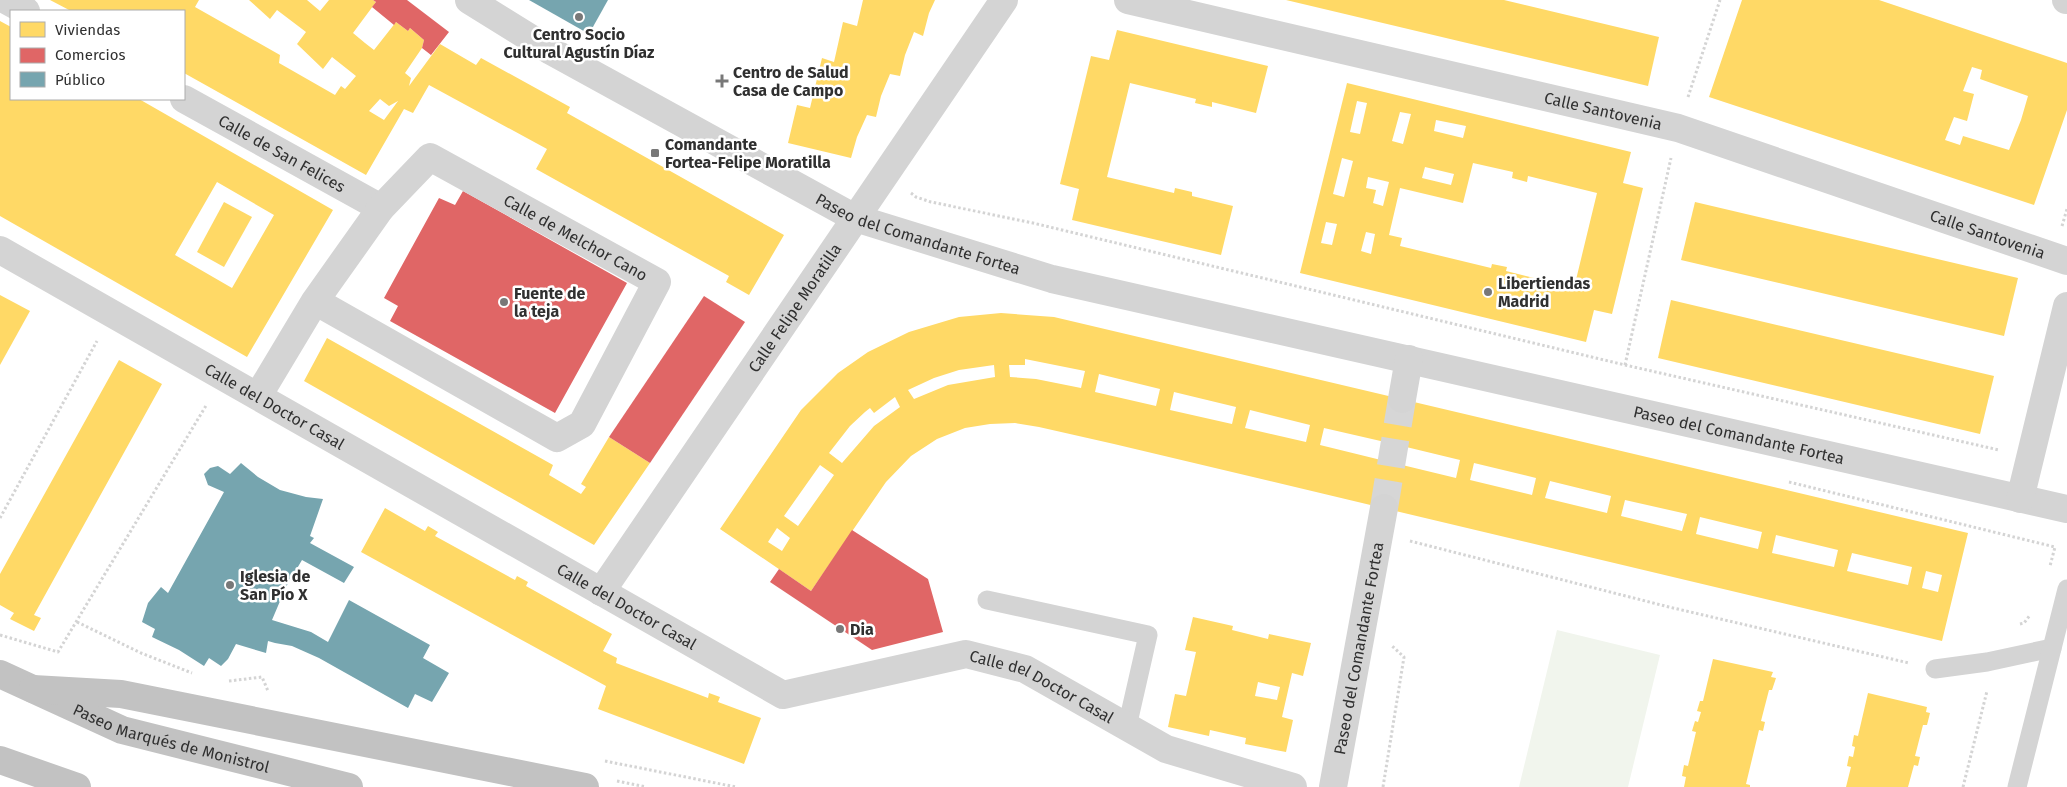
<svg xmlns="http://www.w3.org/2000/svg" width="2067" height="787" viewBox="0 0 2067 787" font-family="'Fira Sans',sans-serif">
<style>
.green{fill:#f1f5ed}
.homes{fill:#ffd966;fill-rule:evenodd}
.shops{fill:#e06666}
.public{fill:#76a5af}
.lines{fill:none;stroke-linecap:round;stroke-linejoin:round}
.street-tunnel{stroke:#d6d6d6;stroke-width:28;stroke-dasharray:28 14;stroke-linecap:butt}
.path{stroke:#d4d4d4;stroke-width:3;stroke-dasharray:2.5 2.5;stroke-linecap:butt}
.lane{stroke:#d4d4d4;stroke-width:19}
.street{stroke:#d4d4d4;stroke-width:28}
.highway{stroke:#c2c2c2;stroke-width:28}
.poi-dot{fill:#787878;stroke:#fff;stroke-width:2}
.labels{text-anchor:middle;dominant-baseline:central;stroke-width:5;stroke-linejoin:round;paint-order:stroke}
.poi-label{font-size:16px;font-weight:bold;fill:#303030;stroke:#fff;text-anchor:start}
.street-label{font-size:16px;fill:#303030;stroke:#fff}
</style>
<rect width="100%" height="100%" fill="#fff"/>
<!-- green -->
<path class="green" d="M1557,630L1660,655L1628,787H1519Z"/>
<!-- homes -->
<g class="homes">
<path d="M50,0H199L195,7L280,55L279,63L335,95L341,86L345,89L356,76L332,57L323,69L297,44L306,32L277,10L270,19L249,0H307L320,11L329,0H373L376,2L353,33L365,43L374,50L396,22L408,31L410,28L424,40L422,48L405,73L411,78L409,86L440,44L476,65L481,58L570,107L567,113L784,235L749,295L726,282L729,276L536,169L547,149L429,85L413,113L404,109L366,175L184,73V11H71ZM380,99L389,106L398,101L384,120L369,111Z"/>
<path d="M863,0H935L929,13L923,36L914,32L905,55L900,76L890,74L881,96L876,117L867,115L857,137L851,158L788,143L797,105L810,108L822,58L834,62L843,22L857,26Z"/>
<path d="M1286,0H1504L1659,37L1648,86Z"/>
<path d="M1742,0H1879L2067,63V110L2034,205L1709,97ZM1972,67L1982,70L1980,79L2028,96L2021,120L2009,150L1963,136L1960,145L1945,140L1954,117L1967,121L1974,94L1963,91Z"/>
<path d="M0,21L11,27V99H139L333,210L247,357L0,216ZM217,182L274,215L232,288L175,255Z"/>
<path d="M1117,30L1268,66L1256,113L1212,102V107L1195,103L1196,99L1130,83L1107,177L1174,193L1175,188L1192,192V196L1233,206L1221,255L1072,220L1079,189L1060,184L1091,56L1109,60Z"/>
<path d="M1347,83L1631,152L1623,183L1643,188L1612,314L1594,310L1586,342L1300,273ZM1357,101L1367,103L1360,134L1350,132ZM1400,112L1411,114L1403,144L1392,141ZM1436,120L1466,126L1463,138L1434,131ZM1342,158L1353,161L1344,197L1333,194ZM1473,163L1513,172L1512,178L1527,182L1528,176L1597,193L1574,288L1506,271L1507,267L1492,264L1491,268L1400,246L1402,238L1389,235L1400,188L1463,203ZM1425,167L1454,174L1451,185L1422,178ZM1368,177L1389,182L1383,206L1373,203L1376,190L1366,188ZM1326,222L1337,224L1332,245L1321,243ZM1366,232L1375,234L1371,254L1361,251Z"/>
<path d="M224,202L252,217L224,267L197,252Z"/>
<path d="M1695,202L2018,278L2004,336L1681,260Z"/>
<path d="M0,295L30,311L0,365Z"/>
<path d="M1671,300L1994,376L1980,434L1658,358Z"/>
<path d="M1001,313L1054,317L1968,533L1942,641L1114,444L1039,427L1015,423L990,424L965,428L937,439L911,456L886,482L811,591L720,529L801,410L838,373L868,352L909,332L959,317ZM1025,359L1085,371L1081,388L1036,379L1010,377L1009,365H1025ZM994,365L995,377L948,385L914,399L908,390L934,378L959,370ZM1099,374L1160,389L1156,406L1095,392ZM1174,392L1236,407L1232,424L1170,410ZM895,397L900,407L874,426L842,463L829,453L850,426L865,412L870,408L874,413ZM1250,410L1310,425L1306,442L1245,428ZM1324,428L1385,442L1381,460L1320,445ZM1398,445L1460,460L1456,478L1394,463ZM1474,463L1536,478L1532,495L1470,480ZM820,465L834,475L798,526L784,516ZM1550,481L1611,496L1607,513L1545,498ZM1625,500L1687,514L1682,531L1621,516ZM1700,517L1762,532L1758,549L1696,534ZM777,528L790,538L782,551L768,542ZM1776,535L1838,550L1834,567L1772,553ZM1852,553L1912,567L1908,585L1847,571ZM1926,571L1942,575L1938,592L1922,588Z"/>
<path d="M327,338L553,465L549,475L581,494L586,487L581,484L609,437L650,463L594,545L304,381Z"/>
<path d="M119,360L162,384L34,615L41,618L34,631L10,619L14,613L0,605V574Z"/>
<path d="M385,508L425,531L428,526L438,532L435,536L515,580L517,576L528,582L526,586L612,634L603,651L617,658L616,663L708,698L709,693L720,697L718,702L761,718L744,764L598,709L606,686L361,552Z"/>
<path d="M1193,617L1233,626L1232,630L1268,639L1269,634L1311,643L1303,676L1292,673L1282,717L1293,720L1286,752L1245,744L1246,738L1210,730L1209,736L1168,727L1175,694L1186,696L1196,652L1185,650ZM1258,682L1280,687L1277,700L1255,696Z"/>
<path d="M1713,659L1773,672L1771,677L1776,678L1772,690H1769L1761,721L1765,722L1763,731L1759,730L1746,784L1750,785V787H1684L1686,777L1682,776L1684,765L1688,766L1696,732L1692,731L1695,721L1698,722L1701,712L1697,711L1700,701H1703Z"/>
<path d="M1868,693L1927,707L1926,712L1930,713L1927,725H1923L1915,756L1920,757L1918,766L1914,765L1908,787H1846L1851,767L1847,766L1849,756L1853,757L1855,747L1852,746L1854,735L1858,736Z"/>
</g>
<!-- shops -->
<g class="shops">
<path d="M373,0H407L449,32L431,55L422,48L424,40L410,28L408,31L396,22L394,25L372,7L376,2Z"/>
<path d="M463,191L627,283L555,413L390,321L398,306L384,298L439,198L455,205Z"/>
<path d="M704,296L745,322L650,463L609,437Z"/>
<path d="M852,530L928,579L943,632L872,650L770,582L779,569L811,591Z"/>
</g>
<!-- public -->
<g class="public">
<path d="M529,0H608L589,34Z"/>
<path d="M241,463L258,477L280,490L306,497L323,499L310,536L314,538L310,543L354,567L344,583L302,560L286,587L272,620L311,632L328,642L349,600L430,645L423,658L449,673L432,702L415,694L408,708L319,658L292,646L275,643L268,641L266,653L236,644L228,659L221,666L209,658L204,666L179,650L152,637L155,629L142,622L148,603L161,587L168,593L224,492L208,485L204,474L210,468L218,466L230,474Z"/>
</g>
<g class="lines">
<!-- street-tunnel -->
<path class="street-tunnel" d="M1384,508L1402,399"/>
<!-- path -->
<g class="path">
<path d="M1688,97L1720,0"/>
<path d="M911,193L916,197L931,202L1033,223L1625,365L1999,450"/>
<path d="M2062,226L2067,209"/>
<path d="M1625,365L1671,158"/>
<path d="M1789,482L2055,547L2050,566"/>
<path d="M0,518L97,341"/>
<path d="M1410,541L1669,607L1909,663"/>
<path d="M77,622L141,653L192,673"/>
<path d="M2020,624L2024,623L2030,615"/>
<path d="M0,635L58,652L207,404"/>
<path d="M229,681L262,677L268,691"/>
<path d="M605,761L736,787"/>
<path d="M617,781L646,787"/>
<path d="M1383,787L1404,657L1391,645"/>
<path d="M1963,787L1987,691"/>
</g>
<!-- lane -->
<g class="lane">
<path d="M987,600L1148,635L1127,727"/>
<path d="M1935,669L1987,662L2052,648"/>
<path d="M2017,787L2067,589"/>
</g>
<!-- street -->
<g class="street">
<path d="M6,0L26,11"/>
<path id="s1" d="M469,0L551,51L855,218L1052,279L2067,509"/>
<path id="s2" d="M1128,0L1678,128L2067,261"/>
<path d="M2066,0H2067"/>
<path id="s3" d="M184,99L381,208"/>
<path id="s4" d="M0,250L783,695L966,654L1025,669L1166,749L1293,787"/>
<path id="s5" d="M258,396L315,301L381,208L430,157L657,282L582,424L557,438L315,301"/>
<path d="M1402,399L1409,359"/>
<path d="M2020,499L2067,306"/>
<path id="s6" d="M601,592L1004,0"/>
<path id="s7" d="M1333,787L1384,508"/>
</g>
<!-- highway -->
<g class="highway">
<path id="s8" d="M0,674L122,730L349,787"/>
<path d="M33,689L121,694L585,787"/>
<path d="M0,760L77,787"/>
</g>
</g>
<!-- markers -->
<g class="poi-dot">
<circle cx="579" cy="17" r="5"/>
<path d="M719.5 73.5h5v5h5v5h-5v5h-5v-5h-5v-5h5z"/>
<rect x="650" y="148" width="10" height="10" rx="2.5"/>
<circle cx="1488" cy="292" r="5"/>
<circle cx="504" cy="302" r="5"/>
<circle cx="230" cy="585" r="5"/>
<circle cx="840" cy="629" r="5"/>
</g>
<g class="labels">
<!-- poi labels -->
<g class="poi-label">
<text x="579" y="34" text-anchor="middle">Centro Socio<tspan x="579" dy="18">Cultural Agustín Díaz</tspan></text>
<text x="733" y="72">Centro de Salud<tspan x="733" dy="18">Casa de Campo</tspan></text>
<text x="665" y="144">Comandante<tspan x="665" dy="18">Fortea-Felipe Moratilla</tspan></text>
<text x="1498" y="283">Libertiendas<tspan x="1498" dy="18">Madrid</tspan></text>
<text x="514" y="293">Fuente de<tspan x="514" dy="18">la teja</tspan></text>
<text x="240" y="576">Iglesia de<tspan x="240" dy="18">San Pío X</tspan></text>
<text x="850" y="629">Dia</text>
</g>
<!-- street labels -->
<g class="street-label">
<text stroke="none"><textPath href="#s2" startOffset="488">Calle Santovenia</textPath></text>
<text stroke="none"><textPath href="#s3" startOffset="112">Calle de San Felices</textPath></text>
<text stroke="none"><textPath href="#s1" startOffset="508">Paseo del Comandante Fortea</textPath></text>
<text stroke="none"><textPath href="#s2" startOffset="892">Calle Santovenia</textPath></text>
<text stroke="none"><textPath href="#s5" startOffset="462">Calle de Melchor Cano</textPath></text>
<text stroke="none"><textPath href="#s6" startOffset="344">Calle Felipe Moratilla</textPath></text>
<text stroke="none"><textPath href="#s4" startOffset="316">Calle del Doctor Casal</textPath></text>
<text stroke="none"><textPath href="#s1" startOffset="1354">Paseo del Comandante Fortea</textPath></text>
<text stroke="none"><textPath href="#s4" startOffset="721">Calle del Doctor Casal</textPath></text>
<text stroke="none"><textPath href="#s7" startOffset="141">Paseo del Comandante Fortea</textPath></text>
<text stroke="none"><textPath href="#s4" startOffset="1171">Calle del Doctor Casal</textPath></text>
<text stroke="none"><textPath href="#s8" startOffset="184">Paseo Marqués de Monistrol</textPath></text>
</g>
</g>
<!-- legend -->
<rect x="10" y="10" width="175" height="90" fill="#ffffff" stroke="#acacac"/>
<rect x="20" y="22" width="25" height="15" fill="#ffd966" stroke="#acacac"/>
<text x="55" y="35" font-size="15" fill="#303030">Viviendas</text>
<rect x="20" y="48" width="25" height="15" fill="#e06666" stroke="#acacac"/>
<text x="55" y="60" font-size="15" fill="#303030">Comercios</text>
<rect x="20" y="72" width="25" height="15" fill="#76a5af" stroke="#acacac"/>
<text x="55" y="85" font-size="15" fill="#303030">Público</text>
</svg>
